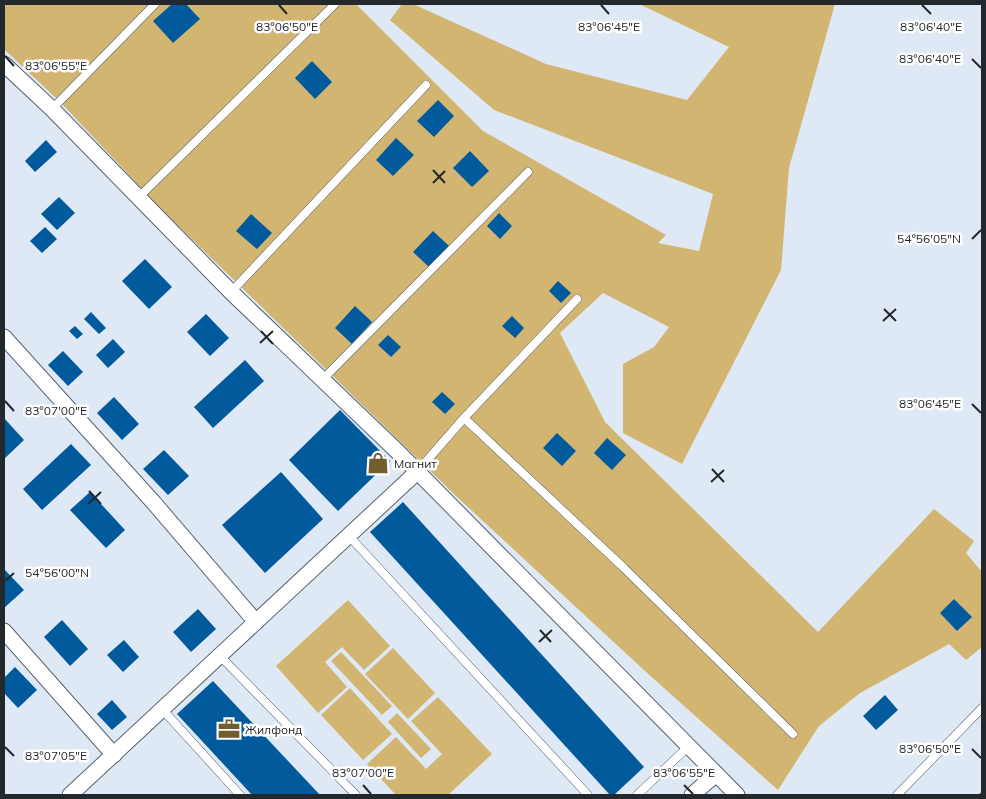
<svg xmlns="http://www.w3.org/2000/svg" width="986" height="799" viewBox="0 0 986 799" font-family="Mulish,sans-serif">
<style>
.green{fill:#d2b571}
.building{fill:#005a9c}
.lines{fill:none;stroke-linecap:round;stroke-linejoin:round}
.service-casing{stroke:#59626d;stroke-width:9}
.minor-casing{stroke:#59626d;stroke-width:17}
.service{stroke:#fff;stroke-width:8}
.minor{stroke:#fff;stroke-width:15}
.rail{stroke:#444a50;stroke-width:4;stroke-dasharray:6 6;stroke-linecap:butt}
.ticks{fill:none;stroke:#23282c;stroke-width:2}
.labels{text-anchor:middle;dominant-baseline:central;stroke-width:5;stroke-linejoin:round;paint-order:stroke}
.poi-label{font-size:12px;fill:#23282c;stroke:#fff;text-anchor:start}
.ticks-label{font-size:12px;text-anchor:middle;fill:#23282c;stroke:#fff;stroke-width:5;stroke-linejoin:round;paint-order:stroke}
</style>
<rect width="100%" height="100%" fill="#dee9f5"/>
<!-- green -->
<g class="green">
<path d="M4,4H356L483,131L666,235L658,243L699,251L713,194L494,110L390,20L402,4H413L546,64L687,100L729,47L639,4H835L789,168L781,270L682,464L623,433V364L654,347L669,327L603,293L560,333L605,422L818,632L934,509L974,541L966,553L982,572V647L966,660L949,644L860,693L819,726L778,790L645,671L456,496L164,212L62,104L4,49Z"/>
<path d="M348,600L390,646L364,670L342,647L325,662L347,687L318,713L276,666Z"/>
<path d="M393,648L435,693L408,719L365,674Z"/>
<path d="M341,652L392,706L382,715L331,661Z"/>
<path d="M350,688L392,734L363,760L321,715Z"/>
<path d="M438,697L492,754L448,795H396L367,764L396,737L426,769L442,754L411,721Z"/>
<path d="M397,713L431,749L421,758L388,722Z"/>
</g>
<!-- building -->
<g class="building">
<path d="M172,4H186L200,19L173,43L153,21Z"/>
<path d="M312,61L332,82L315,99L295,78Z"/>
<path d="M438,100L454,116L434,137L417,121Z"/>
<path d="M396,138L414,155L393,176L376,160Z"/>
<path d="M46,140L57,152L35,172L25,161Z"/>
<path d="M470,151L489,171L472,187L453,168Z"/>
<path d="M59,197L75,213L57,230L41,214Z"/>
<path d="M499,213L512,226L500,239L487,226Z"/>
<path d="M251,214L272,233L257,249L236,231Z"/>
<path d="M45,227L57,239L42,253L30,241Z"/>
<path d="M433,231L450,247L430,268L413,252Z"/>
<path d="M145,259L172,287L149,309L122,281Z"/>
<path d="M558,281L571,293L561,303L549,291Z"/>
<path d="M355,306L372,322L352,344L335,328Z"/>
<path d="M91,312L106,328L99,334L84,319Z"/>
<path d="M206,314L229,338L210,356L187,332Z"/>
<path d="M512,316L524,328L515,338L502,326Z"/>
<path d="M75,326L83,334L77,339L69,331Z"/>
<path d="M388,335L401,347L391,357L378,345Z"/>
<path d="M113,339L125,352L108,368L96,355Z"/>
<path d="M63,351L83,372L68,386L48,365Z"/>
<path d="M245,360L264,381L213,428L194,407Z"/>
<path d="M442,392L455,404L445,414L432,402Z"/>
<path d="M114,397L139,424L122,440L97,413Z"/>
<path d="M340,410L390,461L338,511L289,460Z"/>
<path d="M4,418L24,440L4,459Z"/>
<path d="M557,433L576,451L562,466L543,448Z"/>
<path d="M607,438L626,455L612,470L594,453Z"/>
<path d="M71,444L91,465L42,510L23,489Z"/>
<path d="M164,450L189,476L168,495L143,469Z"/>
<path d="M281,472L323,519L265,573L222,525Z"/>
<path d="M90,492L125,530L106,548L70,510Z"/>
<path d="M403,502L644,767L614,795H610L370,532Z"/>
<path d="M4,569L24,590L4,608Z"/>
<path d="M954,599L972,617L957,631L940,613Z"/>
<path d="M198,609L216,629L191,652L173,632Z"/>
<path d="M62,620L88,649L70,666L44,637Z"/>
<path d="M124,640L139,657L123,672L107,655Z"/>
<path d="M15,667L37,690L18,708L4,693V678Z"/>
<path d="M213,681L320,795H252L177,714Z"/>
<path d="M885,695L898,710L876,730L863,716Z"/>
<path d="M112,700L127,717L112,730L97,714Z"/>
</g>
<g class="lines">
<!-- service casing -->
<g class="service-casing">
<g id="service">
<path d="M52,109L155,4"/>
<path d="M138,198L335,4"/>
<path d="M231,292L426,85"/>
<path d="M322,380L528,172"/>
<path d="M464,418L624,568L793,734"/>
<path d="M417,472L464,418L577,299"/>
<path d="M349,536L588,795"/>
<path d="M220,656L356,795"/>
<path d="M162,709L240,795"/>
<path d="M637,795L689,746"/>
<path d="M897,795L982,708"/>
</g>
</g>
<!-- minor casing -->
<g class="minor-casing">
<g id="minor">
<path d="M4,64L52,109L231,292L399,453L737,795"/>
<path d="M4,337L154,503L256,622"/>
<path d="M4,631L114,755"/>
<path d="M70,795L417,472"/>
<path d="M692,795L716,774"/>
</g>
</g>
<!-- service -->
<use href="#service" class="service"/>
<!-- minor -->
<use href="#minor" class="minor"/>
<!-- rail -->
<path class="rail" d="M981,795L982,794"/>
</g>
<!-- ticks -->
<path class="ticks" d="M279,5L287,14M601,5L609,14M922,5L931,14M5,56L14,66M972,59L981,68M433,170L445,183M433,183L445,171M972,239L981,230M884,309L896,321M883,321L896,309M261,331L273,344M260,343L273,331M5,401L14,411M972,404L981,413M712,469L724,482M711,482L724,470M89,491L101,504M88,504L101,492M5,581L14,573M540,630L551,642M539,642L552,630M5,747L14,756M972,749L981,758M363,785L371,794M684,785L693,794"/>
<!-- icons -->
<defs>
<g id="shop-bare" transform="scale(1.725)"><path d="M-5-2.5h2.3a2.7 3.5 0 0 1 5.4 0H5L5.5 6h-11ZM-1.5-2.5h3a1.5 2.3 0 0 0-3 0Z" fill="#725e2d" stroke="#fff" stroke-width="2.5" paint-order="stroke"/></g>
<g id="office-bare" transform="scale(1.725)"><path d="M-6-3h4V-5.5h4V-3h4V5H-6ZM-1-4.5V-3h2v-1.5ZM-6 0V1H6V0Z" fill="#725e2d" stroke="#fff" stroke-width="2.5" paint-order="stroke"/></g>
</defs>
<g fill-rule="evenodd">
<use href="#shop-bare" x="378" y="463"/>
<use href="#office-bare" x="229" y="729"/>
</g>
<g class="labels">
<!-- poi labels -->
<g class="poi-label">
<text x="394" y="463">Магнит</text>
<text x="245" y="729">Жилфонд</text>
</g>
</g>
<g class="ticks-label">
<text x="287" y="31">83°06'50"E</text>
<text x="609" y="31">83°06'45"E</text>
<text x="931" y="31">83°06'40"E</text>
<text x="930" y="63">83°06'40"E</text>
<text x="56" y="70">83°06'55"E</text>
<text x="929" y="243">54°56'05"N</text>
<text x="930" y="408">83°06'45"E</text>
<text x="56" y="415">83°07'00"E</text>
<text x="57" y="577">54°56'00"N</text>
<text x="930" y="753">83°06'50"E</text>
<text x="56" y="760">83°07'05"E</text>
<text x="363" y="777">83°07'00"E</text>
<text x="684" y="777">83°06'55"E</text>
</g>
<!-- border -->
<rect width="986" height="799" fill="none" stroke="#23282c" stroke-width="10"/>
</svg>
